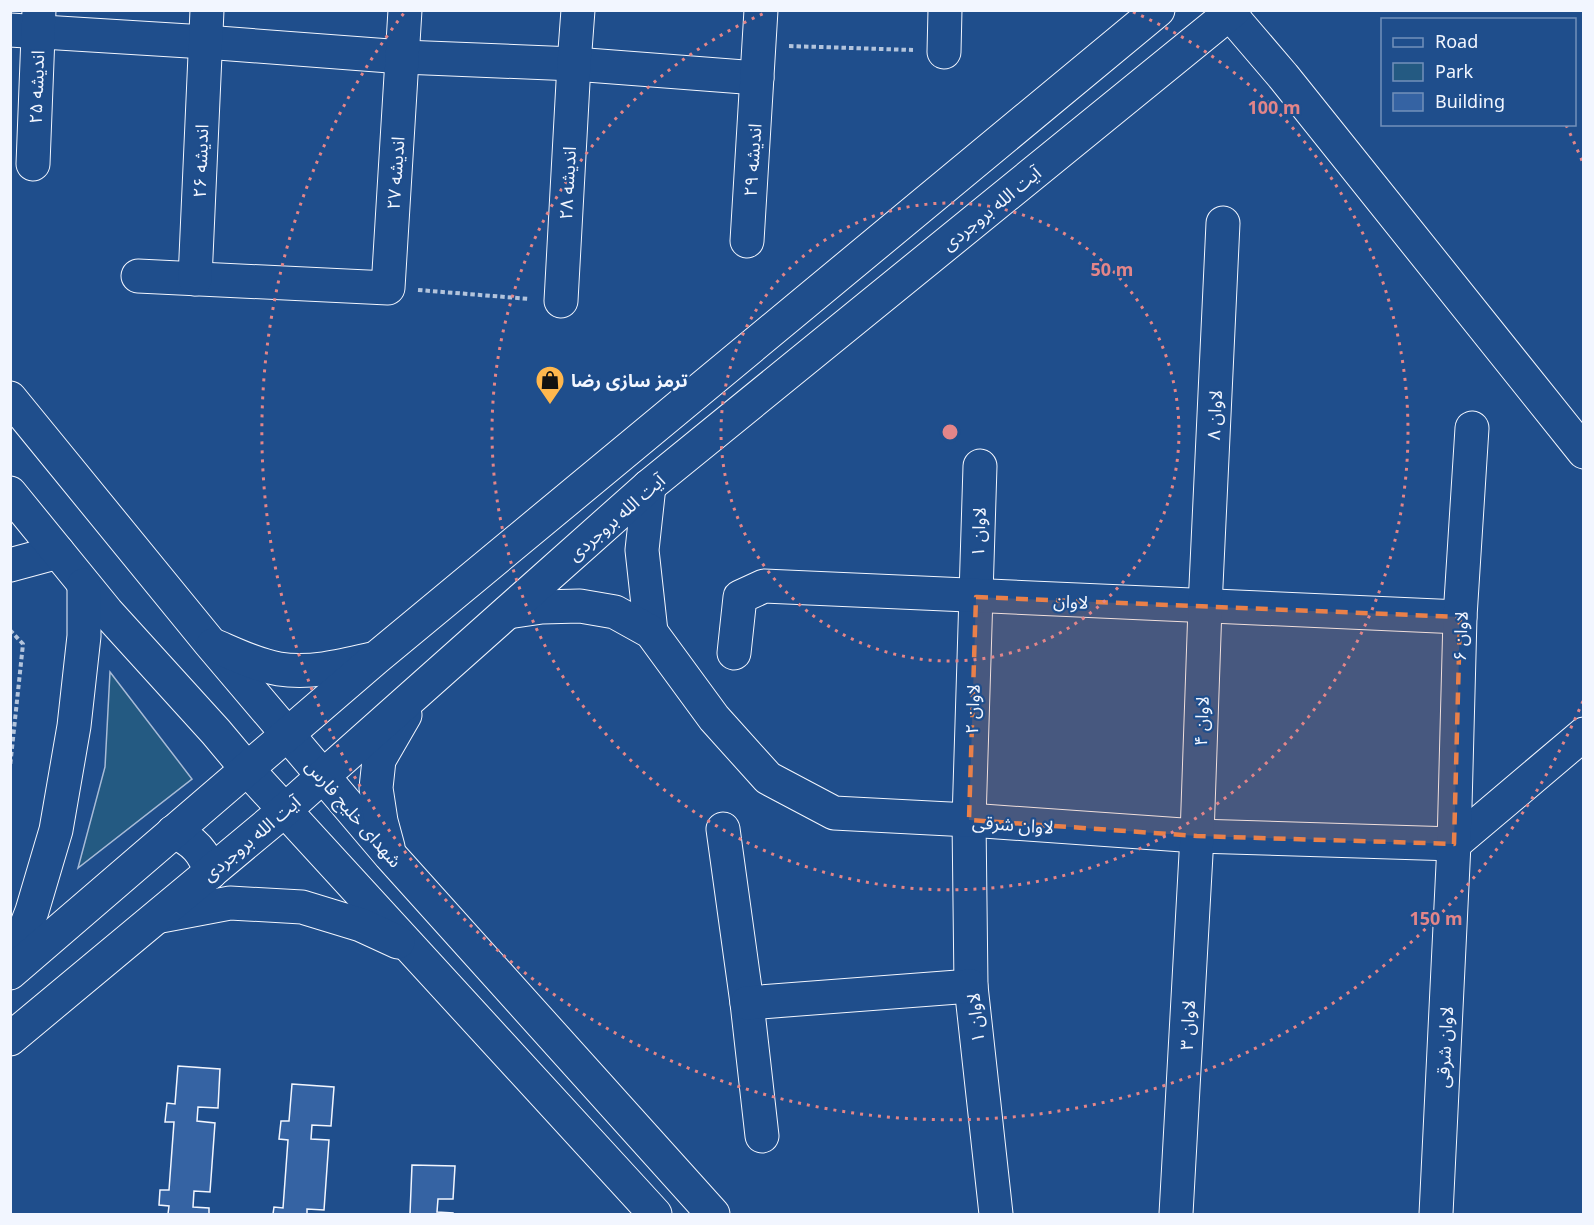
<svg xmlns="http://www.w3.org/2000/svg" width="1594" height="1225" viewBox="0 0 1594 1225" font-family="'Noto Sans','Noto Sans Arabic',sans-serif">
<style>
.green{fill:#245a82;stroke:#a8bbd7;stroke-width:1.5}
.building{fill:#3563a3;stroke:#f2f6ff;stroke-width:1.5}
.lines{fill:none;stroke-linecap:round;stroke-linejoin:round}
.minor-casing{stroke:#f2f6ff;stroke-width:35}
.major-casing{stroke:#f2f6ff;stroke-width:35}
.path{stroke:#b3c4dc;stroke-width:4;stroke-dasharray:4.5 3;stroke-linecap:butt}
.minor{stroke:#1f4e8c;stroke-width:33}
.major{stroke:#1f4e8c;stroke-width:33}
.marked{fill:#ea8049;fill-opacity:0.2;stroke:#ea8049;stroke-width:4.5;stroke-dasharray:12 8;stroke-linejoin:round}
.ring{fill:none;stroke:#e38589;stroke-width:3;stroke-dasharray:3 6}
.labels{text-anchor:middle;dominant-baseline:central;stroke-width:4.5;stroke-linejoin:round;paint-order:stroke}
.street-label{font-size:18px;fill:#f2f6ff;stroke:#1f4e8c}
.poi-label{font-size:18px;font-weight:bold;fill:#f2f6ff;stroke:#1f4e8c;text-anchor:start}
.centre{fill:#e38589;stroke:#1f4e8c;stroke-width:3}
.ring-label{font-size:18px;text-anchor:middle;font-weight:bold;fill:#e38589;stroke:#1f4e8c;stroke-width:4.5;stroke-linejoin:round;paint-order:stroke}
</style>
<rect width="100%" height="100%" fill="#1f4e8c"/>
<!-- green -->
<path class="green" d="M110,672L192,779L78,868L105,767Z"/>
<!-- building -->
<g class="building">
<path d="M178,1066L220,1069L218,1108L198,1107L197,1121L215,1123L210,1192L194,1191L193,1207L209,1208V1214H168L169,1206L159,1205L160,1190H169L174,1122H165L167,1103L175,1104Z"/>
<path d="M292,1084L334,1087L331,1126L312,1125L311,1139L329,1140L324,1210L307,1209V1214H273L274,1207L283,1208L288,1140L279,1139L281,1121H289Z"/>
<path d="M412,1165L455,1166L453,1199H438L437,1212L453,1213V1214H410Z"/>
</g>
<g class="lines">
<!-- minor casing -->
<g class="minor-casing">
<g id="minor">
<path d="M1230,14L1283,76L1584,452"/>
<path d="M10,30L205,42L403,57L574,64L757,78"/>
<path d="M944,52L945,10"/>
<path d="M33,164L39,10"/>
<path d="M747,241L761,10"/>
<path d="M138,276L388,288L405,10"/>
<path d="M195,279L207,10"/>
<path d="M561,301L574,64L578,10"/>
<path d="M980,466L969,820L971,986L996,1214"/>
<path d="M649,486L642,550L651,632"/>
<path d="M10,565L58,552"/>
<path d="M508,612L542,607L580,606L615,612L651,632L714,718L768,778L834,813L969,820L1197,836L1454,844L1584,734"/>
<path d="M734,653L740,597L764,586L1460,617"/>
<path d="M723,829L747,1003L762,1136"/>
<path d="M747,1003L971,986"/>
<path d="M1176,1214L1197,836L1205,607L1223,223"/>
<path d="M1436,1214L1454,844L1460,617L1472,428"/>
</g>
</g>
<!-- major casing -->
<g class="major-casing">
<g id="major">
<path d="M10,398L210,643L390,855L713,1214"/>
<path d="M10,493L107,612L216,732L247,769L655,1214"/>
<path d="M213,645C234,654 256,665 279,669C310,674 342,666 372,659"/>
<path d="M173,832C193,840 205,852 210,873"/>
<path d="M388,847L381,821L376,788L379,760L405,715"/>
<path d="M161,916L230,903L302,907L361,925L398,942"/>
<path d="M10,968L32,911L56,830L74,726L84,636V585"/>
<path d="M10,973L376,658L1158,10"/>
<path d="M10,1039L285,810L649,486L1234,10"/>
</g>
</g>
<!-- path -->
<g class="path">
<path d="M789,46L913,50"/>
<path d="M418,290L530,299"/>
<path d="M10,630L23,644L10,767"/>
</g>
<!-- minor -->
<use href="#minor" class="minor"/>
<!-- major -->
<use href="#major" class="major"/>
</g>
<!-- marked area -->
<path class="marked" d="M976,597L1460,617L1454,844L1197,836L969,820Z"/>
<!-- distance rings -->
<g class="ring">
<circle cx="950" cy="432" r="229"/>
<path d="M1133 12A458 458 0 1 1 767 12"/>
<path d="M1583 701A688 688 0 1 1 404 13M1566 125A688 688 0 0 1 1583 163"/>
</g>
<!-- icons -->
<defs>
<g id="shop-pin" transform="scale(1.5)"><path d="M0 17L-7.5 6A9.5 9.5 0 1 1 7.5 6Z" fill="#ffb74d" stroke="#1f4e8c"/><path d="M-5-2.5h2.3a2.7 3.5 0 0 1 5.4 0H5L5.5 6h-11ZM-1.5-2.5h3a1.5 2.3 0 0 0-3 0Z" fill="#111"/></g>
</defs>
<g fill-rule="evenodd">
<use href="#shop-pin" x="550" y="380"/>
</g>
<g class="labels">
<!-- street labels -->
<g class="street-label">
<text transform="translate(36 87) rotate(-88)">اندیشه ۲۵</text>
<text transform="translate(752 160) rotate(-86)">اندیشه ۲۹</text>
<text transform="translate(200 161) rotate(-88)">اندیشه ۲۶</text>
<text transform="translate(395 173) rotate(-86)">اندیشه ۲۷</text>
<text transform="translate(567 183) rotate(-87)">اندیشه ۲۸</text>
<text transform="translate(991 208) rotate(-39)">آیت الله بروجردی</text>
<text transform="translate(1214 415) rotate(-87)">لاوان ۸</text>
<text transform="translate(616 517) rotate(-41)">آیت الله بروجردی</text>
<text transform="translate(978 532) rotate(-88)">لاوان ۱</text>
<text transform="translate(1071 601) rotate(3)">لاوان</text>
<text transform="translate(1460 636) rotate(-88)">لاوان ۶</text>
<text transform="translate(972 709) rotate(-88)">لاوان ۲</text>
<text transform="translate(1201 721) rotate(-88)">لاوان ۴</text>
<text transform="translate(354 813) rotate(49)">شهدای خلیج فارس</text>
<text transform="translate(1013 824) rotate(4)">لاوان شرقی</text>
<text transform="translate(251 838) rotate(-40)">آیت الله بروجردی</text>
<text transform="translate(975 1018) rotate(-96)">لاوان ۱</text>
<text transform="translate(1187 1025) rotate(-87)">لاوان ۳</text>
<text transform="translate(1444 1047) rotate(-87)">لاوان شرقی</text>
</g>
<!-- poi labels -->
<g class="poi-label">
<text x="571" y="380">ترمز سازی رضا</text>
</g>
</g>
<circle cx="950" cy="432" r="9" class="centre"/>
<g class="ring-label">
<text x="1274" y="114">100 m</text>
<text x="1112" y="276">50 m</text>
<text x="1436" y="925">150 m</text>
</g>
<!-- border -->
<rect width="1594" height="1225" fill="none" stroke="#f2f6ff" stroke-width="24"/>
<!-- legend -->
<rect x="1381" y="18" width="195" height="108" fill="#1f4e8c" stroke="#7391ba" stroke-width="1.5"/>
<rect x="1393" y="38" width="30" height="9" fill="#1f4e8c" stroke="#7391ba" stroke-width="1.5"/>
<text x="1435" y="48" font-size="18" fill="#f2f6ff">Road</text>
<rect x="1393" y="63" width="30" height="18" fill="#245a82" stroke="#7391ba" stroke-width="1.5"/>
<text x="1435" y="78" font-size="18" fill="#f2f6ff">Park</text>
<rect x="1393" y="93" width="30" height="18" fill="#3563a3" stroke="#7391ba" stroke-width="1.5"/>
<text x="1435" y="108" font-size="18" fill="#f2f6ff">Building</text>
</svg>
